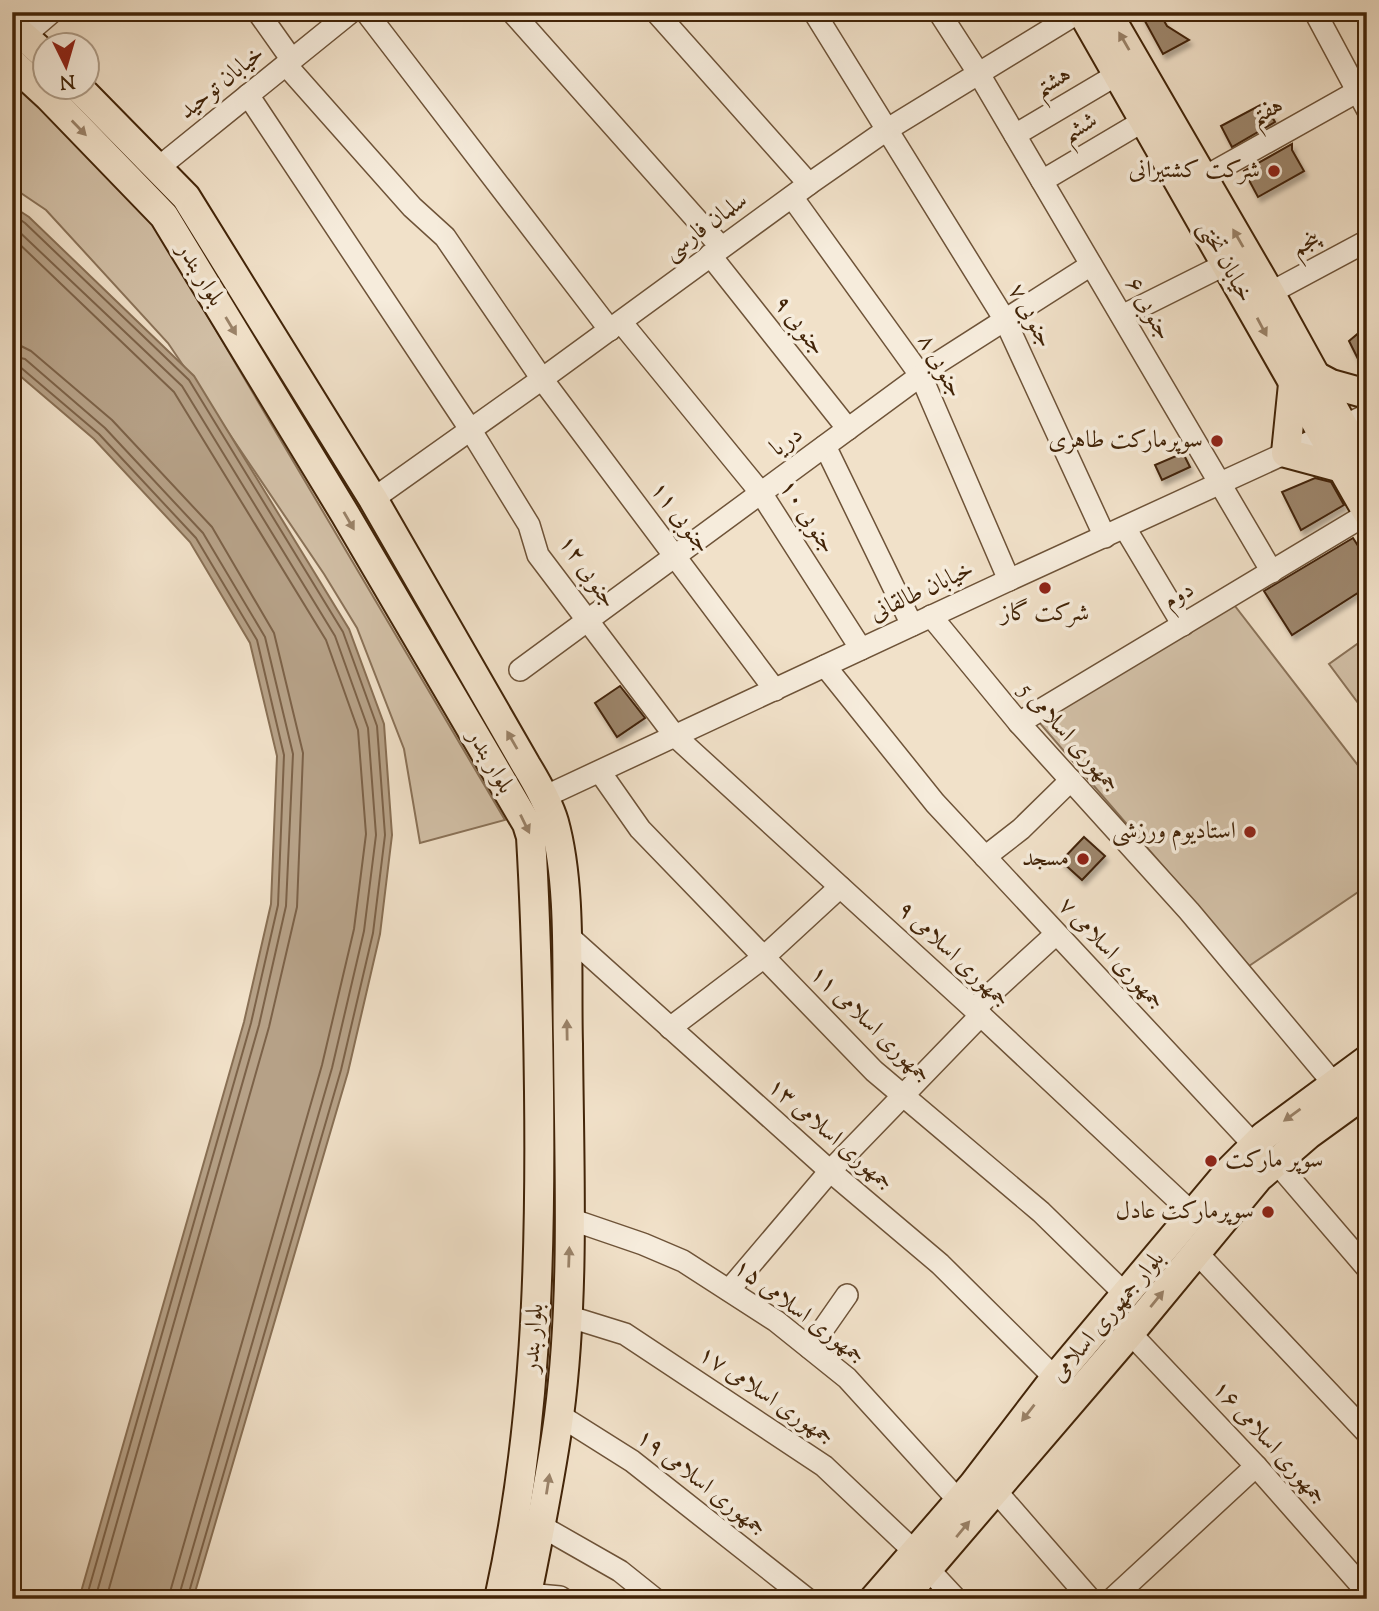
<svg xmlns="http://www.w3.org/2000/svg" width="1379" height="1611" viewBox="0 0 1379 1611" font-family="'Sorts Mill Goudy',Amiri,serif">
<style>
.green{fill:#d3c1a8;stroke:#8a7258;stroke-width:2}
.water{fill:#b6a187;stroke:#886f54;stroke-width:2}
.lines{fill:none;stroke-linecap:round;stroke-linejoin:round}
.shore{stroke:#7c6248;stroke-width:2}
.building{fill:#9d866c;stroke:#422408;stroke-width:2;filter:url(#shadow)}
.minor-casing{stroke:#6e5338;stroke-width:24}
.major-casing{stroke:#422408;stroke-width:32}
.minor{stroke:#f6ecdc;stroke-width:21}
.major{stroke:#f1e1c9;stroke-width:28}
.oneway{fill:#9a8268}
.poi-dot{fill:#8f2418;stroke:#f6ecdc;stroke-width:2.5}
.labels{text-anchor:middle;dominant-baseline:central;stroke-width:7;stroke-linejoin:round;paint-order:stroke}
.street-label{font-size:24px;fill:#422408;stroke:#f6ecdc}
.poi-label{font-size:24px;fill:#422408;stroke:#f6ecdc;text-anchor:end}
</style>
<defs>
<filter id="shadow"><feDropShadow dx="3" dy="5" stdDeviation="2" flood-color="#0004"/></filter>
</defs>
<rect width="100%" height="100%" fill="#f1e1c9"/>
<filter id="stains"><feTurbulence type="fractalNoise" baseFrequency=".00286" numOctaves="4"/><feColorMatrix values="0 0 0 0 .2 0 0 0 0 .09 0 0 0 0 .02 0 0 0 .5 -.17"/></filter>
<radialGradient id="worn" r=".72"><stop offset=".6" stop-color="#630" stop-opacity="0"/><stop offset="1" stop-color="#630" stop-opacity=".3"/></radialGradient>
<!-- green -->
<g class="green">
<path d="M12,80L142,205L505,820L420,843L404,749L357,628L324,574L168,343L46,210L12,187Z"/>
<path d="M1228,597L1367,777V886L1249,966L1038,721Z"/>
<path d="M1367,637V715L1329,664Z"/>
</g>
<!-- water -->
<path class="water" d="M12,206L29,217L194,376L349,629L384,724L392,835L380,934L348,1072L193,1599H79L244,1022L271,904L277,756L250,643L190,542L94,439L12,369Z"/>
<g class="lines">
<!-- shore -->
<g class="shore">
<path d="M12,214L25,223L189,380L343,632L377,726L385,835L373,933L341,1070L187,1599"/>
<path d="M12,225L182,386L335,636L368,728L376,835L364,931L332,1068L178,1599"/>
<path d="M12,237L174,392L326,640L358,730L366,834L354,929L322,1065L168,1599"/>
<path d="M12,345L21,346L31,351L112,420L212,527L274,633L303,753L297,907L269,1027L106,1599"/>
<path d="M12,356L25,359L105,428L203,533L265,637L293,754L286,906L259,1025L95,1599"/>
<path d="M12,364L19,366L99,434L196,538L257,640L284,755L278,905L251,1023L86,1599"/>
</g>
</g>
<!-- building -->
<g class="building">
<path d="M1140,12H1159L1167,26L1189,40L1163,54Z"/>
<path d="M1264,103L1275,122L1232,147L1221,126Z"/>
<path d="M1292,144V150L1304,171L1258,197L1244,171Z"/>
<path d="M1367,326V377L1349,341Z"/>
<path d="M1183,453L1190,467L1162,480L1155,465Z"/>
<path d="M1315,478L1331,482L1344,505L1301,530L1282,492Z"/>
<path d="M1353,538L1367,560V587L1292,635L1264,591Z"/>
<path d="M620,686L645,718L617,737L595,703Z"/>
<path d="M1084,837L1105,856L1082,880L1061,861Z"/>
</g>
<g class="lines">
<!-- minor casing -->
<g class="minor-casing">
<g id="minor">
<path d="M258,12L292,60"/>
<path d="M366,12L610,330"/>
<path d="M512,12L721,247"/>
<path d="M656,12L809,184"/>
<path d="M814,12L1005,320L1105,537"/>
<path d="M939,12L979,74L1272,572"/>
<path d="M1315,12L1367,109"/>
<path d="M24,36L52,12"/>
<path d="M286,65L412,207L445,237L542,379L775,690"/>
<path d="M248,95L470,429L529,525L538,555L675,736L974,1009L1194,1215"/>
<path d="M1015,135L1118,74"/>
<path d="M158,168L351,12"/>
<path d="M1203,178L1367,86"/>
<path d="M1042,181L1145,120"/>
<path d="M792,197L921,376L1009,580"/>
<path d="M710,255L848,429"/>
<path d="M1270,293L1367,241"/>
<path d="M1122,316L1226,264"/>
<path d="M621,322L761,493L861,649"/>
<path d="M1343,426L1367,415"/>
<path d="M825,446L912,625"/>
<path d="M373,499L542,379L809,184L888,129L1079,12"/>
<path d="M1125,528L1183,625"/>
<path d="M931,616L1019,723L1189,911L1334,1084"/>
<path d="M825,666L935,803L1254,1145"/>
<path d="M520,670L939,362L1091,265"/>
<path d="M1019,723L1367,514"/>
<path d="M600,772L640,829L874,1071L1041,1212L1126,1295"/>
<path d="M544,797L1009,580L1323,436"/>
<path d="M985,857L1021,829L1071,780"/>
<path d="M566,934L830,1171L940,1264L1055,1378"/>
<path d="M974,1009L1056,934"/>
<path d="M670,1028L764,957L840,887"/>
<path d="M1276,1162L1367,1268"/>
<path d="M570,1219L643,1244L683,1261L776,1321L847,1378L959,1501"/>
<path d="M1196,1252L1367,1433"/>
<path d="M729,1290L830,1171L981,1015"/>
<path d="M567,1316L625,1334L824,1466L915,1552"/>
<path d="M1130,1333L1256,1466L1367,1592"/>
<path d="M810,1348L847,1295"/>
<path d="M559,1415L632,1461L807,1599"/>
<path d="M995,1490L1090,1599"/>
<path d="M541,1526L620,1571L655,1599"/>
<path d="M929,1570L956,1599"/>
<path d="M527,1594L560,1597L563,1599"/>
<path d="M1112,1599L1256,1466"/>
</g>
</g>
<!-- major casing -->
<g class="major-casing">
<g id="major">
<path d="M1082,12L1367,512"/>
<path d="M1107,12L1270,293L1367,469"/>
<path d="M12,26L46,56"/>
<path d="M12,63L49,97L164,216L345,514L527,824L531,837C536,922 538,1006 539,1092C541,1261 536,1432 499,1599"/>
<path d="M79,88L186,197L373,499L526,765C537,783 548,802 554,822C572,887 566,976 568,1044C569,1168 575,1293 559,1416C551,1477 538,1538 526,1599"/>
<path d="M1314,375L1331,384L1367,394"/>
<path d="M1293,384L1286,453L1342,468"/>
<path d="M874,1599L973,1485L1055,1378L1228,1172L1264,1136L1367,1060"/>
<path d="M902,1599L1130,1333L1258,1178L1309,1134L1367,1092"/>
</g>
</g>
<!-- minor -->
<use href="#minor" class="minor"/>
<!-- major -->
<use href="#major" class="major"/>
</g>
<!-- one-way arrows -->
<defs><path id="oneway-solid" d="M-6-.8H1V-3.2L6.5 0L1 3.2V.8H-6Z" transform="scale(1.75)"/></defs>
<g class="oneway">
<use href="#oneway-solid" transform="translate(1124 41) rotate(-120)"/>
<use href="#oneway-solid" transform="translate(79 128) rotate(46)"/>
<use href="#oneway-solid" transform="translate(1238 238) rotate(-120)"/>
<use href="#oneway-solid" transform="translate(231 326) rotate(59)"/>
<use href="#oneway-solid" transform="translate(1262 327) rotate(62)"/>
<use href="#oneway-solid" transform="translate(349 521) rotate(60)"/>
<use href="#oneway-solid" transform="translate(512 740) rotate(-120)"/>
<use href="#oneway-solid" transform="translate(525 824) rotate(64)"/>
<use href="#oneway-solid" transform="translate(567 1030) rotate(-91)"/>
<use href="#oneway-solid" transform="translate(1292 1115) rotate(144)"/>
<use href="#oneway-solid" transform="translate(569 1257) rotate(-88)"/>
<use href="#oneway-solid" transform="translate(1157 1299) rotate(-51)"/>
<use href="#oneway-solid" transform="translate(1028 1413) rotate(128)"/>
<use href="#oneway-solid" transform="translate(548 1484) rotate(-81)"/>
<use href="#oneway-solid" transform="translate(963 1529) rotate(-50)"/>
</g>
<!-- markers -->
<g class="poi-dot">
<circle cx="1274" cy="171" r="7"/>
<circle cx="1217" cy="441" r="7"/>
<circle cx="1045" cy="588" r="7"/>
<circle cx="1250" cy="832" r="7"/>
<circle cx="1083" cy="859" r="7"/>
<circle cx="1211" cy="1161" r="7"/>
<circle cx="1268" cy="1212" r="7"/>
</g>
<g class="labels">
<!-- street labels -->
<g class="street-label">
<text transform="translate(1053 82) rotate(-30)">هشتم</text>
<text transform="translate(222 83) rotate(-39)">خیابان توحید</text>
<text transform="translate(1267 112) rotate(-29)">هفتم</text>
<text transform="translate(1080 128) rotate(-30)">ششم</text>
<text transform="translate(706 227) rotate(-36)">سلمان فارسی</text>
<text transform="translate(1306 244) rotate(-29)">پنجم</text>
<text transform="translate(1225 262) rotate(61)">خیابان تختی</text>
<text transform="translate(200 275) rotate(59)">بلوار بندر</text>
<text transform="translate(1148 309) rotate(60)">۶ جنوبی</text>
<text transform="translate(1030 316) rotate(62)">۷ جنوبی</text>
<text transform="translate(799 326) rotate(52)">۹ جنوبی</text>
<text transform="translate(940 366) rotate(61)">۸ جنوبی</text>
<text transform="translate(787 442) rotate(-36)">دریا</text>
<text transform="translate(807 517) rotate(57)">۱۰ جنوبی</text>
<text transform="translate(680 518) rotate(53)">۱۱ جنوبی</text>
<text transform="translate(587 572) rotate(55)">۱۲ جنوبی</text>
<text transform="translate(922 592) rotate(-25)">خیابان طالقانی</text>
<text transform="translate(1179 596) rotate(-31)">دوم</text>
<text transform="translate(1069 738) rotate(48)">جمهوری اسلامی 5</text>
<text transform="translate(490 762) rotate(60)">بلوار بندر</text>
<text transform="translate(1111 954) rotate(47)">جمهوری اسلامی ۷</text>
<text transform="translate(953 955) rotate(43)">جمهوری اسلامی ۹</text>
<text transform="translate(870 1025) rotate(44)">جمهوری اسلامی ۱۱</text>
<text transform="translate(830 1135) rotate(41)">جمهوری اسلامی ۱۳</text>
<text transform="translate(799 1312) rotate(37)">جمهوری اسلامی ۱۵</text>
<text transform="translate(1108 1317) rotate(-50)">بلوار جمهوری اسلامی</text>
<text transform="translate(534 1338) rotate(-86)">بلوار بندر</text>
<text transform="translate(766 1396) rotate(34)">جمهوری اسلامی ۱۷</text>
<text transform="translate(1269 1443) rotate(48)">جمهوری اسلامی ۱۶</text>
<text transform="translate(701 1483) rotate(38)">جمهوری اسلامی ۱۹</text>
</g>
<!-- poi labels -->
<g class="poi-label">
<text x="1260" y="171">شرکت کشتیرانی</text>
<text x="1203" y="441">سوپرمارکت طاهری</text>
<text x="1045" y="614" text-anchor="middle">شرکت گاز</text>
<text x="1236" y="832">استادیوم ورزشی</text>
<text x="1069" y="859">مسجد</text>
<text x="1225" y="1161" text-anchor="start">سوپر مارکت</text>
<text x="1254" y="1212">سوپرمارکت عادل</text>
</g>
</g>
<!-- margin -->
<rect width="1379" height="1611" fill="none" stroke="#f1e1c9" stroke-width="42"/>
<rect x="14" y="14" width="1351" height="1583" fill="none" stroke="#422408" stroke-width="3.5"/>
<rect x="21" y="21" width="1337" height="1569" fill="none" stroke="#422408" stroke-width="2"/>
<!-- north arrow -->
<g transform="translate(66 66) rotate(175)"><circle r="33" fill="#f6ecdc" stroke="#ae9c87" stroke-width="2"/>
<path d="M0-5L12 26L0 18L-12 26Z" fill="#8f2418"/>
<text y="-10" font-size="19" font-weight="bold" text-anchor="middle" fill="#422408">N</text>
</g>
<rect width="100%" height="100%" filter="url(#stains)"/>
<rect width="100%" height="100%" fill="url(#worn)"/>
</svg>
